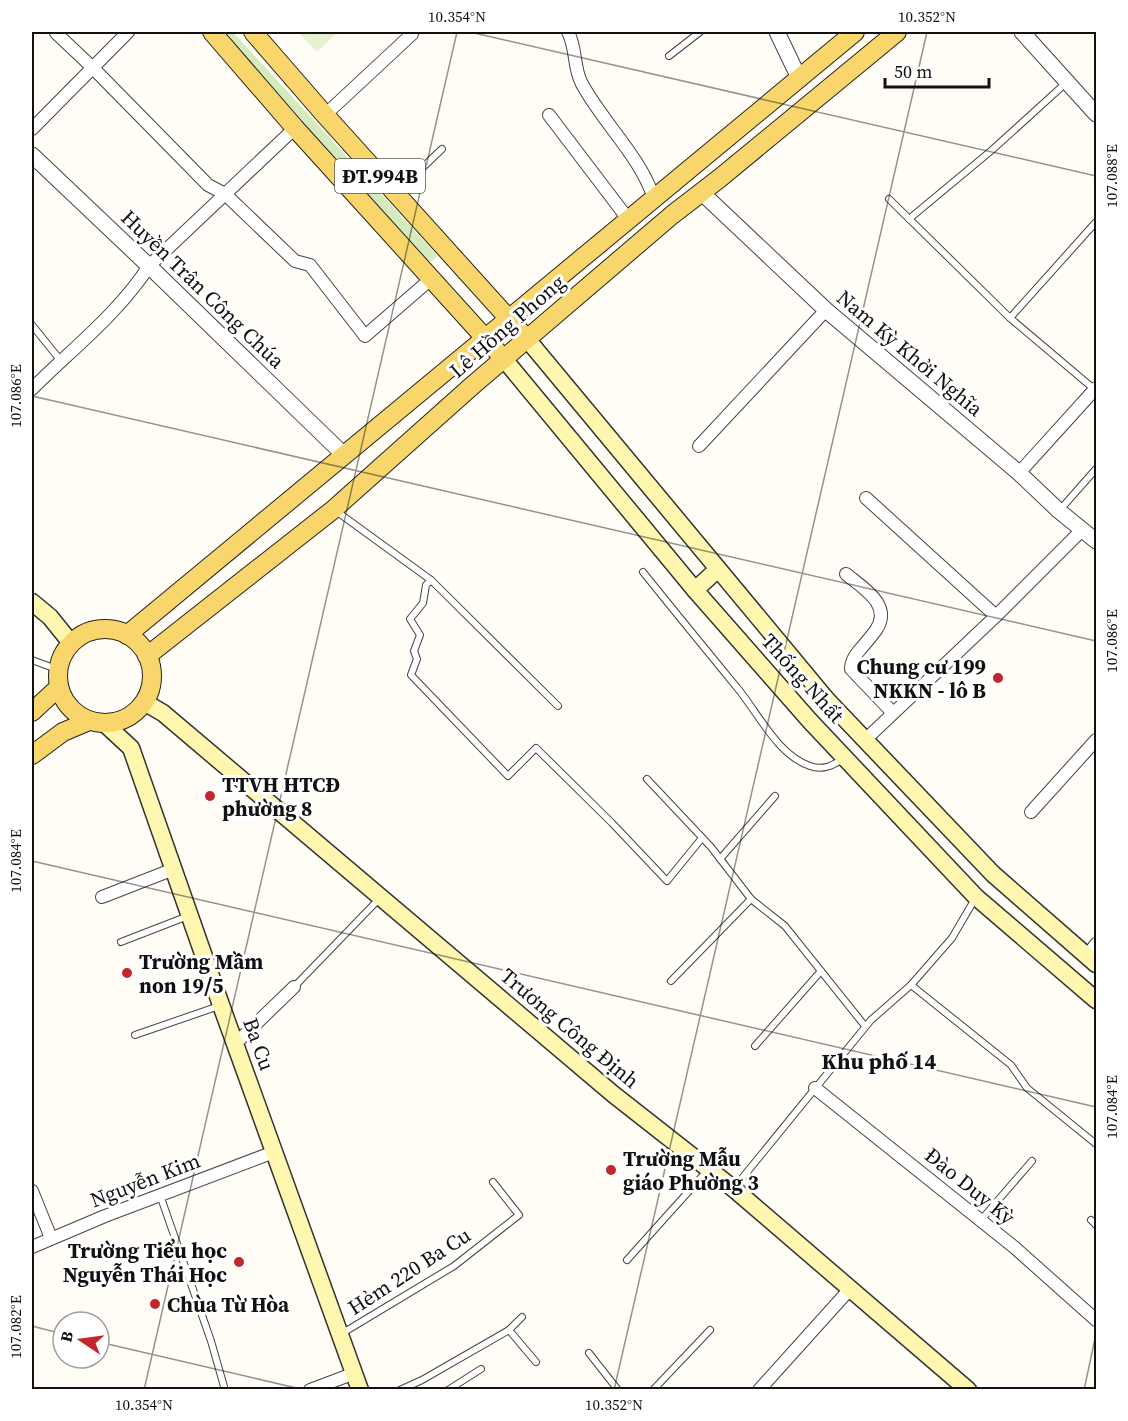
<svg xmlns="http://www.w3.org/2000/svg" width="1128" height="1421" viewBox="0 0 1128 1421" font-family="'Source Serif 4',serif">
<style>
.green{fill:#d5ebbd}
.pitch{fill:#e6f2cf}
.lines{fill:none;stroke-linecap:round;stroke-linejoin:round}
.service-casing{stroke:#444;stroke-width:8}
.minor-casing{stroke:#444;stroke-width:14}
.tertiary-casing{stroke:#444;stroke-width:17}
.secondary-casing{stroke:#333;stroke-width:19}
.primary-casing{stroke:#222;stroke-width:20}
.service{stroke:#fff;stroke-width:6}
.minor{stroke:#fff;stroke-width:12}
.tertiary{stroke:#fff;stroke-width:15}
.secondary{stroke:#fff6b0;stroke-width:16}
.primary{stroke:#f9d66b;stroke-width:18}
.ticks{fill:none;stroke:#111;stroke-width:1.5;stroke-opacity:0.45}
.poi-dot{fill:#c4262e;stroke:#fff;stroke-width:2}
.labels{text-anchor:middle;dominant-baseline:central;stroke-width:6;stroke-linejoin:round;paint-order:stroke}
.shield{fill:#fff;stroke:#585858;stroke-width:1.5}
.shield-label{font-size:20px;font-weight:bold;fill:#111}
.street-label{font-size:21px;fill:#111;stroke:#fff}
.poi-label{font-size:21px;font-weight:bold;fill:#111;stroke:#fff;text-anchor:start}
.neighbourhood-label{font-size:22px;font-weight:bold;fill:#111;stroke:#fff}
.neatline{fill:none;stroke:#111;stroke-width:2}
.ticks-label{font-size:15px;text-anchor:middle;fill:#111}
</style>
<rect width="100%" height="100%" fill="#fffdf5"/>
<!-- green -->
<path class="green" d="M219,32H233L435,253L437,256L431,262L428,260Z"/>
<!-- pitch -->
<path class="pitch" d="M298,32H338L317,52Z"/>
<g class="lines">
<!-- service casing -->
<g class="service-casing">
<g id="service">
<path d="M669,56L700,32"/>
<path d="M396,193L442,149"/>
<path d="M889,199L1010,318L1094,389"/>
<path d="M909,219L992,150L1067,82"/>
<path d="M1010,318L1096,222"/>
<path d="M32,325L61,361"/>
<path d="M336,511L431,580L558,706"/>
<path d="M1059,511L1096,469"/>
<path d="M643,572C675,612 707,651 739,690C759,715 778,755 810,766C823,771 834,765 844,758"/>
<path d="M431,580L426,585L423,603L410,619L420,635L414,651L417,659L411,675L508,776L536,748L612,823L667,881L702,838"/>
<path d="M32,660L59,670"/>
<path d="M647,779L711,847L751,899L785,926L865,1026"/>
<path d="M720,859L775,796"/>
<path d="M121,942L188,916"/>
<path d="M671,981L751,899"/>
<path d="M911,985L1011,1065L1027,1088L1096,1144"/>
<path d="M294,987L379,899"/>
<path d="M135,1035L219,1006"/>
<path d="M755,1046L821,971"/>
<path d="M734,1188L871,1020L911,985L952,938L976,897"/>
<path d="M160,1195L211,1341L225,1390"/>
<path d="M981,1220L1032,1161"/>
<path d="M1091,1220L1096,1225"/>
<path d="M627,1260L707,1171"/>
<path d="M509,1330L522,1317"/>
<path d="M341,1334L454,1266L519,1215L493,1182"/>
<path d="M589,1353L618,1390"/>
<path d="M400,1390L422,1380L509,1330L536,1362"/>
<path d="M448,1390L481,1369"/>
<path d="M653,1390L710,1330"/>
</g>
</g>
<!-- minor casing -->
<g class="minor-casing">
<g id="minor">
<path d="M568,32C577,49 573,68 582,84C604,124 639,155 654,198"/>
<path d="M56,33L92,67L208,185L225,194L295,261L310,265L365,336L432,278"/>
<path d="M325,115L412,34"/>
<path d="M549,115L628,219"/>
<path d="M32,129L128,32"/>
<path d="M32,389C72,349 118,314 149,266L295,128"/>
<path d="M699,446L826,310"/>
<path d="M1019,473L1096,388"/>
<path d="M866,498L996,616"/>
<path d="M846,574C863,588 893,605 876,630C870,638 864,645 858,652C853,658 851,662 851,669L893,713"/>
<path d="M865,740L996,616L1082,530"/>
<path d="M1031,812L1096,740"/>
<path d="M102,897L174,869"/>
<path d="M1087,956L1096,944"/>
<path d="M235,1044L294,987"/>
<path d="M815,1088L1014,1247L1096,1320"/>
<path d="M32,1191L51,1238"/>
<path d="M32,1247L105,1216L274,1152"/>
<path d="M310,1390L355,1373"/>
<path d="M759,1390L850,1289"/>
</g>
</g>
<!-- tertiary casing -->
<g class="tertiary-casing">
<g id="tertiary">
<path d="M777,32L799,78"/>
<path d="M1022,32L1096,114"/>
<path d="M32,155L149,266L344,455"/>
<path d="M701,192L826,310L1019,473L1059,511L1096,541"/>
</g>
</g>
<!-- secondary casing -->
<g class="secondary-casing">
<g id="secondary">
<path d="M527,339L827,700L993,874L1096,964"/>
<path d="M504,359L695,590L810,721L976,897L1096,1000"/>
<path d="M695,590L718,569"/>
<path d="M32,602L50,617L71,643"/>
<path d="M144,702L163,713L613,1094L734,1189L968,1390"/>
<path d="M104,723L131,748L221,1005L360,1390"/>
</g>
</g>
<!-- primary casing -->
<g class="primary-casing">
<g id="primary">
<path d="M212,32L295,128L504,359"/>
<path d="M253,32L325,115L527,339"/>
<circle cx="105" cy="676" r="47"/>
<path d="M127,635L855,32"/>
<path d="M147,656L334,509L473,385L672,215L720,178L897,32"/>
<path d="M32,712L59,687"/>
<path d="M32,755L63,732L89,721"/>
</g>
</g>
<!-- service -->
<use href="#service" class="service"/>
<!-- minor -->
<use href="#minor" class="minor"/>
<!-- tertiary -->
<use href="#tertiary" class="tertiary"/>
<!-- secondary -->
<use href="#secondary" class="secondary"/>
<!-- primary -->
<use href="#primary" class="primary"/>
</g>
<!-- ticks -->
<path class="ticks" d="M470,32L1096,176M32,396L1096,641M32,861L1096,1107M32,1326L63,1334M99,1342L305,1390M144,1390L457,32M614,1390L927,32M1084,1390L1096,1334"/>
<!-- markers -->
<g class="poi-dot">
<circle cx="998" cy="678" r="6"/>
<circle cx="210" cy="796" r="6"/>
<circle cx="127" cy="973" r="6"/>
<circle cx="611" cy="1170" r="6"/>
<circle cx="239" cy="1262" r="6"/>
<circle cx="155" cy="1304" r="6"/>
</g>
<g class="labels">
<!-- shield labels -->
<rect class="shield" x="335" y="159" width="90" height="34" rx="4.5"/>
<g class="shield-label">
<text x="380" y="176">ĐT.994B</text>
</g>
<!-- street labels -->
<g class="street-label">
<text transform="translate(203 289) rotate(44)">Huyền Trân Công Chúa</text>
<text transform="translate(507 326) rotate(-41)">Lê Hồng Phong</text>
<text transform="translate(910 353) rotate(40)">Nam Kỳ Khởi Nghĩa</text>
<text transform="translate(803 678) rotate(48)">Thống Nhất</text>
<text transform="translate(570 1028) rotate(40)">Trương Công Định</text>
<text transform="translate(259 1044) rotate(70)">Ba Cu</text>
<text transform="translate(145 1180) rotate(-21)">Nguyễn Kim</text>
<text transform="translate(970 1186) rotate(39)">Đào Duy Kỳ</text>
<text transform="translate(409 1271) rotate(-33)">Hẻm 220 Ba Cu</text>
</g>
<!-- poi labels -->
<g class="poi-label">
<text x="986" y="666" text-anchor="end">Chung cư 199<tspan x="986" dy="24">NKKN - lô B</tspan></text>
<text x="222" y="784">TTVH HTCĐ<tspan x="222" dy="24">phường 8</tspan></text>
<text x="139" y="961">Trường Mầm<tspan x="139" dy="24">non 19/5</tspan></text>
<text x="623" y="1158">Trường Mẫu<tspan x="623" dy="24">giáo Phường 3</tspan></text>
<text x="227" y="1250" text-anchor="end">Trường Tiểu học<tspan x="227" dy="24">Nguyễn Thái Học</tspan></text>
<text x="167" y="1304">Chùa Từ Hòa</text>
</g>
<!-- neighbourhood labels -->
<g class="neighbourhood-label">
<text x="879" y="1061">Khu phố 14</text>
</g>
</g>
<!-- border -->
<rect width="1128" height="1421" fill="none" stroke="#ffffff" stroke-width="66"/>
<!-- north arrow -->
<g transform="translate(81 1340) rotate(283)"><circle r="28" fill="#ffffff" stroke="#a0a0a0" stroke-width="1.5"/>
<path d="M0-4.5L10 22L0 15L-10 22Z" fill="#c4262e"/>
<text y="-9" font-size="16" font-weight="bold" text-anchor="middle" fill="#111111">B</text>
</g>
<!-- scale -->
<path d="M885 78v9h104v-9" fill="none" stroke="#111111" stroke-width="3"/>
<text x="894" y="78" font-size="18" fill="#111111" stroke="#ffffff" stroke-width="4.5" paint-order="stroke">50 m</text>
<rect x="33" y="33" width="1062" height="1355" class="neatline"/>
<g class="ticks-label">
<text x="457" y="22">10.354°N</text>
<text x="927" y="22">10.352°N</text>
<text transform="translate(1112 176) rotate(-90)" y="5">107.088°E</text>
<text transform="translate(16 396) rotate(-90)" y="5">107.086°E</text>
<text transform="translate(1112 641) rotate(-90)" y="5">107.086°E</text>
<text transform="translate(16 861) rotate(-90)" y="5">107.084°E</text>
<text transform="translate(1112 1107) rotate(-90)" y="5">107.084°E</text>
<text transform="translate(16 1327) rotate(-90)" y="5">107.082°E</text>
<text x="144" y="1410">10.354°N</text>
<text x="614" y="1410">10.352°N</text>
</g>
</svg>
